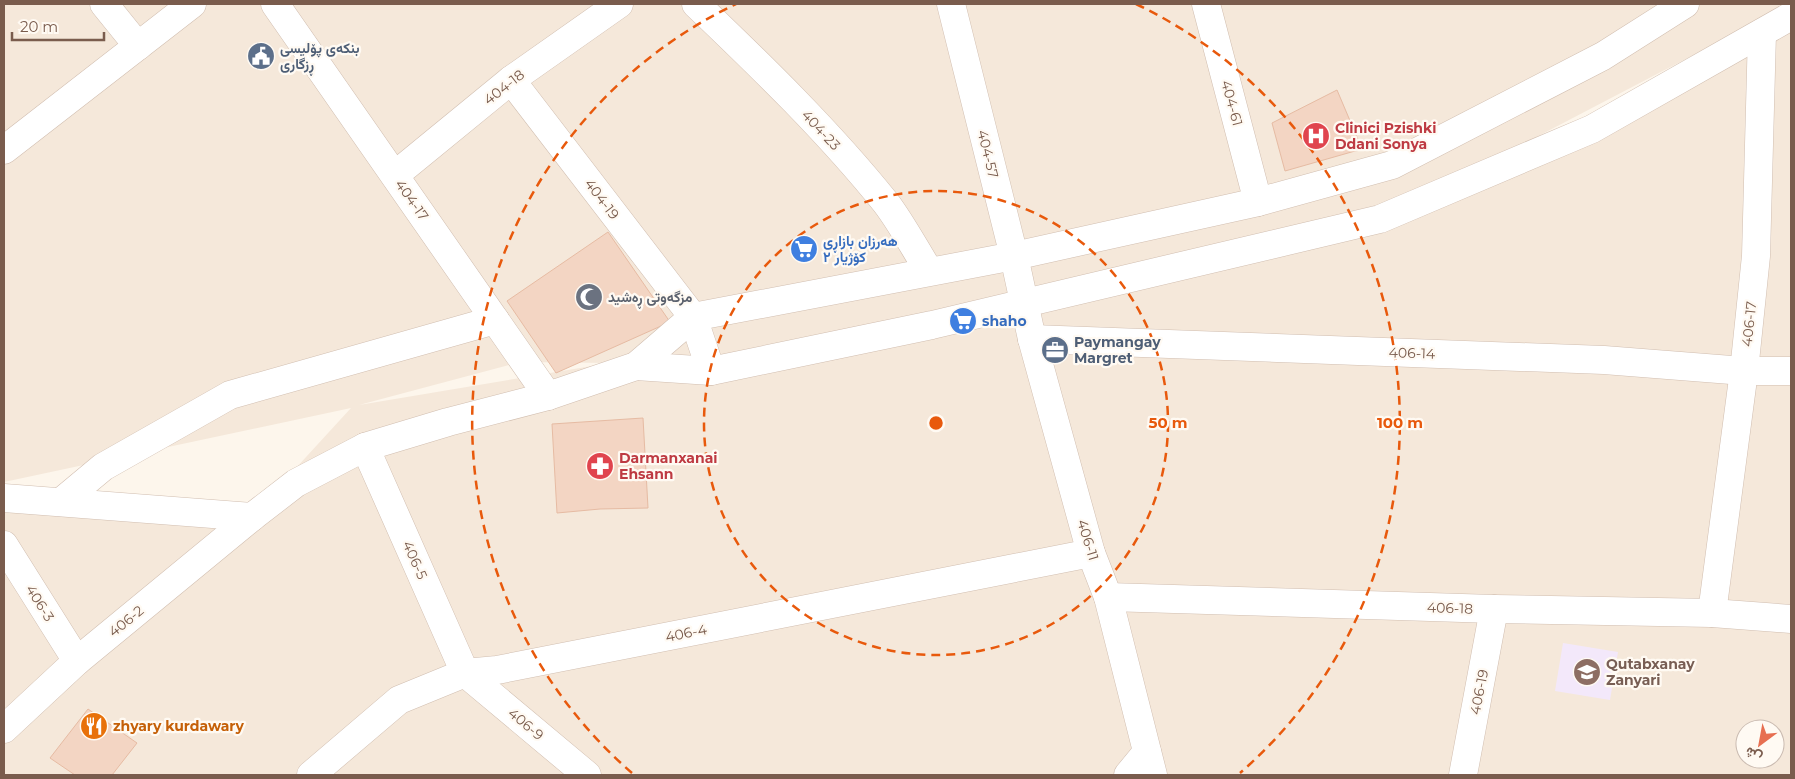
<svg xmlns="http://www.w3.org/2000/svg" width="1795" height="779" viewBox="0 0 1795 779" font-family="Montserrat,Vazirmatn,sans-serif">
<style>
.residential{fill:#f5e8da;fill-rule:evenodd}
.education{fill:#f3e8fa}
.building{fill:#f3d5c3;stroke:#e6bba3}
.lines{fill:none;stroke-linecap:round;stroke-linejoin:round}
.minor-casing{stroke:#d1beb0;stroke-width:29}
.minor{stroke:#fff;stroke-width:28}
.ring{fill:none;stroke:#e8590c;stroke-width:2.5;stroke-dasharray:9 6}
.labels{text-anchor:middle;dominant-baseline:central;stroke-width:4.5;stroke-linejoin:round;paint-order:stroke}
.service-label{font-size:14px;font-weight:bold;fill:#4e5e75;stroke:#fffaf3;text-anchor:start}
.street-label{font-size:14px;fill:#7a5c4d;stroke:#fffaf3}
.health-label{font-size:14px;font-weight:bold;fill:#be3a42;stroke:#fffaf3;text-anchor:start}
.shop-label{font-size:14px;font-weight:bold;fill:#366cbe;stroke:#fffaf3;text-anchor:start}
.worship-label{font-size:14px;font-weight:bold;fill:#5b616d;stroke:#fffaf3;text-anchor:start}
.education-label{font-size:14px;font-weight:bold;fill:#785e54;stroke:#fffaf3;text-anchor:start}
.food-label{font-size:14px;font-weight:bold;fill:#c56008;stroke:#fffaf3;text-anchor:start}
.centre{fill:#e8590c;stroke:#fffaf3;stroke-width:2.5}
.ring-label{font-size:15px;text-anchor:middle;font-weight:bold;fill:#e8590c;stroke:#fffaf3;stroke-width:4.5;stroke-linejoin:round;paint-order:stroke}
</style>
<rect width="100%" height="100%" fill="#fdf6ec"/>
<!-- residential -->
<path class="residential" d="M4,4H1791L1412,202L1750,35L1791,10V775H4V495L251,517L351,408L4,482ZM520,362L610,363L359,405ZM1745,729H1775V759H1745Z"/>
<!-- education -->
<path class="education" d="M1563,643L1618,652L1610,700L1555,691Z"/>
<!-- building -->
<g class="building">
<path d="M1337,90L1362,149L1285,171L1272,123Z"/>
<path d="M608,232L670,322L556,373L507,301Z"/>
<path d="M643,418L648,508L600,509L557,513L552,424Z"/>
<path d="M88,709L137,743L112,775H75L50,758Z"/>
</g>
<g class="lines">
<!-- minor casing -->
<g class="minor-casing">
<g id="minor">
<path d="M104,4L138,46"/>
<path d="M275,4L548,396"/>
<path d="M696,4C762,67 829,132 886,203C902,224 915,249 929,271"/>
<path d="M951,4L1014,256L1032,339L1091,553L1108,597L1153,775"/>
<path d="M1206,4L1258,202"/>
<path d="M511,80L693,317L711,371"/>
<path d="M4,150L192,4"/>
<path d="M395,175L511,80L619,4"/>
<path d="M1032,339L1604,360L1744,371H1791"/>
<path d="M636,366L711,371L932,325L1380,219L1592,129L1791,16"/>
<path d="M365,447L465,673L587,775"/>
<path d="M4,498L252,517"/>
<path d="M61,502L103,467L230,395L495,320"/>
<path d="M4,545L77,661"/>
<path d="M1108,597L1494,609L1712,613L1791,619"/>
<path d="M1712,613L1744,371L1756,256L1762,33"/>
<path d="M4,729L77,661L252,517L296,483L365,447L448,422L548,396L636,366L693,317L1014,256L1258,202L1392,165L1603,56L1685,4"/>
<path d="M311,775L399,700L465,673L497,670L1091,553"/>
<path d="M1128,775L1147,752"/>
<path d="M1463,775L1494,609"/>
</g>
</g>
<!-- minor -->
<use href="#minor" class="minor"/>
</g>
<!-- distance rings -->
<g class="ring">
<circle cx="936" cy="423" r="232"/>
<path d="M632 773A464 464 0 0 1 736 4M1136 4A464 464 0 0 1 1240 773"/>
</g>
<!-- icons -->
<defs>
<g id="civic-disc" transform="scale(1.4375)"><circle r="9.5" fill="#5c6f8a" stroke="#fffaf3"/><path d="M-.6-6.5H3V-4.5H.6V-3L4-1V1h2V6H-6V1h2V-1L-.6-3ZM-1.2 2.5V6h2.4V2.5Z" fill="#fff"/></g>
<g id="hospital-disc" transform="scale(1.4375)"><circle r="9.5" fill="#e0444e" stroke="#fffaf3"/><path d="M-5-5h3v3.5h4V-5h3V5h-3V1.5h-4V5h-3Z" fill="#fff"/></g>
<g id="supermarket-disc" transform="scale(1.4375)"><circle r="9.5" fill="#3f7fe0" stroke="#fffaf3"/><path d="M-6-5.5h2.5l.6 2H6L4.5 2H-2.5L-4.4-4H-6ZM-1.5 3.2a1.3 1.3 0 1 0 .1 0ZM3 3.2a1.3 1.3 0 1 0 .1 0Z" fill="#fff"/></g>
<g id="mosque-disc" transform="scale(1.4375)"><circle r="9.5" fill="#6b7280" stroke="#fffaf3"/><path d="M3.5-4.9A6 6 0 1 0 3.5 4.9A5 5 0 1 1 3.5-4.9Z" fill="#fff"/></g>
<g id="office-disc" transform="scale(1.4375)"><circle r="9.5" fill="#5c6f8a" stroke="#fffaf3"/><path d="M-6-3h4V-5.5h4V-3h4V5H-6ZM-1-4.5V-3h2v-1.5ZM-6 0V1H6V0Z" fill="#fff"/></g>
<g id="pharmacy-disc" transform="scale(1.4375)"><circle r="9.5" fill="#e0444e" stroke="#fffaf3"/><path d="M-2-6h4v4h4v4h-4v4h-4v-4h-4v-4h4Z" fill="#fff"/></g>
<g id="school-disc" transform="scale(1.4375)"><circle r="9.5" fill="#8d6e63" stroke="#fffaf3"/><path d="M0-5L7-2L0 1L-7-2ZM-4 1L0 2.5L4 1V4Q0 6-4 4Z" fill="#fff"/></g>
<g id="restaurant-disc" transform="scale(1.4375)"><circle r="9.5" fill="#e8710a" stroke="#fffaf3"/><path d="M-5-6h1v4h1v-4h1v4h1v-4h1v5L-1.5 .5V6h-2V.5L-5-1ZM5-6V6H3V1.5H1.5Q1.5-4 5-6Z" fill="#fff"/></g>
</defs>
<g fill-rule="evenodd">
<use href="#civic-disc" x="261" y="56"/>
<use href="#hospital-disc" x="1316" y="136"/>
<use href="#supermarket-disc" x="804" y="249"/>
<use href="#mosque-disc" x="589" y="297"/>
<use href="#supermarket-disc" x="963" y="321"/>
<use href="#office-disc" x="1055" y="350"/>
<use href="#pharmacy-disc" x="600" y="466"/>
<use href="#school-disc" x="1587" y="672"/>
<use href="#restaurant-disc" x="94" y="726"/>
</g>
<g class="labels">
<!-- service labels -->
<g class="service-label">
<text x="280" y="48">بنکەی پۆلیسی<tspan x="280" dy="16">ڕزگاری</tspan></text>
<text x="1074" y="342">Paymangay<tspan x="1074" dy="16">Margret</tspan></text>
</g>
<!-- street labels -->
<g class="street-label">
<text transform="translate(504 87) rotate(-38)">404-18</text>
<text transform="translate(1232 103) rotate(75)">404-61</text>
<text transform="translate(821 130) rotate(47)">404-23</text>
<text transform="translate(988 154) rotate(76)">404-57</text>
<text transform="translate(602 199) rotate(53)">404-19</text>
<text transform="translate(412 200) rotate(55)">404-17</text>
<text transform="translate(1749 324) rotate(-84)">406-17</text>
<text transform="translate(1412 353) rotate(2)">406-14</text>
<text transform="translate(1088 540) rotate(73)">406-11</text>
<text transform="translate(415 560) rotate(66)">406-5</text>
<text transform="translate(40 603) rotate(58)">406-3</text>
<text transform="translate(1450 608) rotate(2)">406-18</text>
<text transform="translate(126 621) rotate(-39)">406-2</text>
<text transform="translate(686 633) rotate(-11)">406-4</text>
<text transform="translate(1479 692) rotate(-79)">406-19</text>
<text transform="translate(526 724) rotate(40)">406-9</text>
</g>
<!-- health labels -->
<g class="health-label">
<text x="1335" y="128">Clinici Pzishki<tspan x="1335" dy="16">Ddani Sonya</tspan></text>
<text x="619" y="458">Darmanxanai<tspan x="619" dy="16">Ehsann</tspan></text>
</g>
<!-- shop labels -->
<g class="shop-label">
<text x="823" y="241">هەرزان بازاڕی<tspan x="823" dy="16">کۆژیار ٢</tspan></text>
<text x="982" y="321">shaho</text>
</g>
<!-- worship labels -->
<g class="worship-label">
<text x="608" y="297">مزگەوتی ڕەشید</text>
</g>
<!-- education labels -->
<g class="education-label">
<text x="1606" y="664">Qutabxanay<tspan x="1606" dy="16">Zanyari</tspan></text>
</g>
<!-- food labels -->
<g class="food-label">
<text x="113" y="726">zhyary kurdawary</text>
</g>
</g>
<circle cx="936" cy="423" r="8" class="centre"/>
<g class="ring-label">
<text x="1168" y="428">50 m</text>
<text x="1400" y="428">100 m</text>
</g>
<!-- border -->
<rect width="1795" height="779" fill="none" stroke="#7a5c4d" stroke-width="10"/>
<!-- north arrow -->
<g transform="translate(1760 744) rotate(212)"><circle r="24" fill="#fffaf3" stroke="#cabbb1"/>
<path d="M0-4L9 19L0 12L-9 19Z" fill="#e76f51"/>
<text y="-8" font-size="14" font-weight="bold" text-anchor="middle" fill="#7a5c4d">ش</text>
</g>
<!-- scale -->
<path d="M12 32v8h92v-8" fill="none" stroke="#7a5c4d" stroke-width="2.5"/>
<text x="20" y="32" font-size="15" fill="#7a5c4d" stroke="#fffaf3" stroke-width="4" paint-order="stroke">20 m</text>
</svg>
